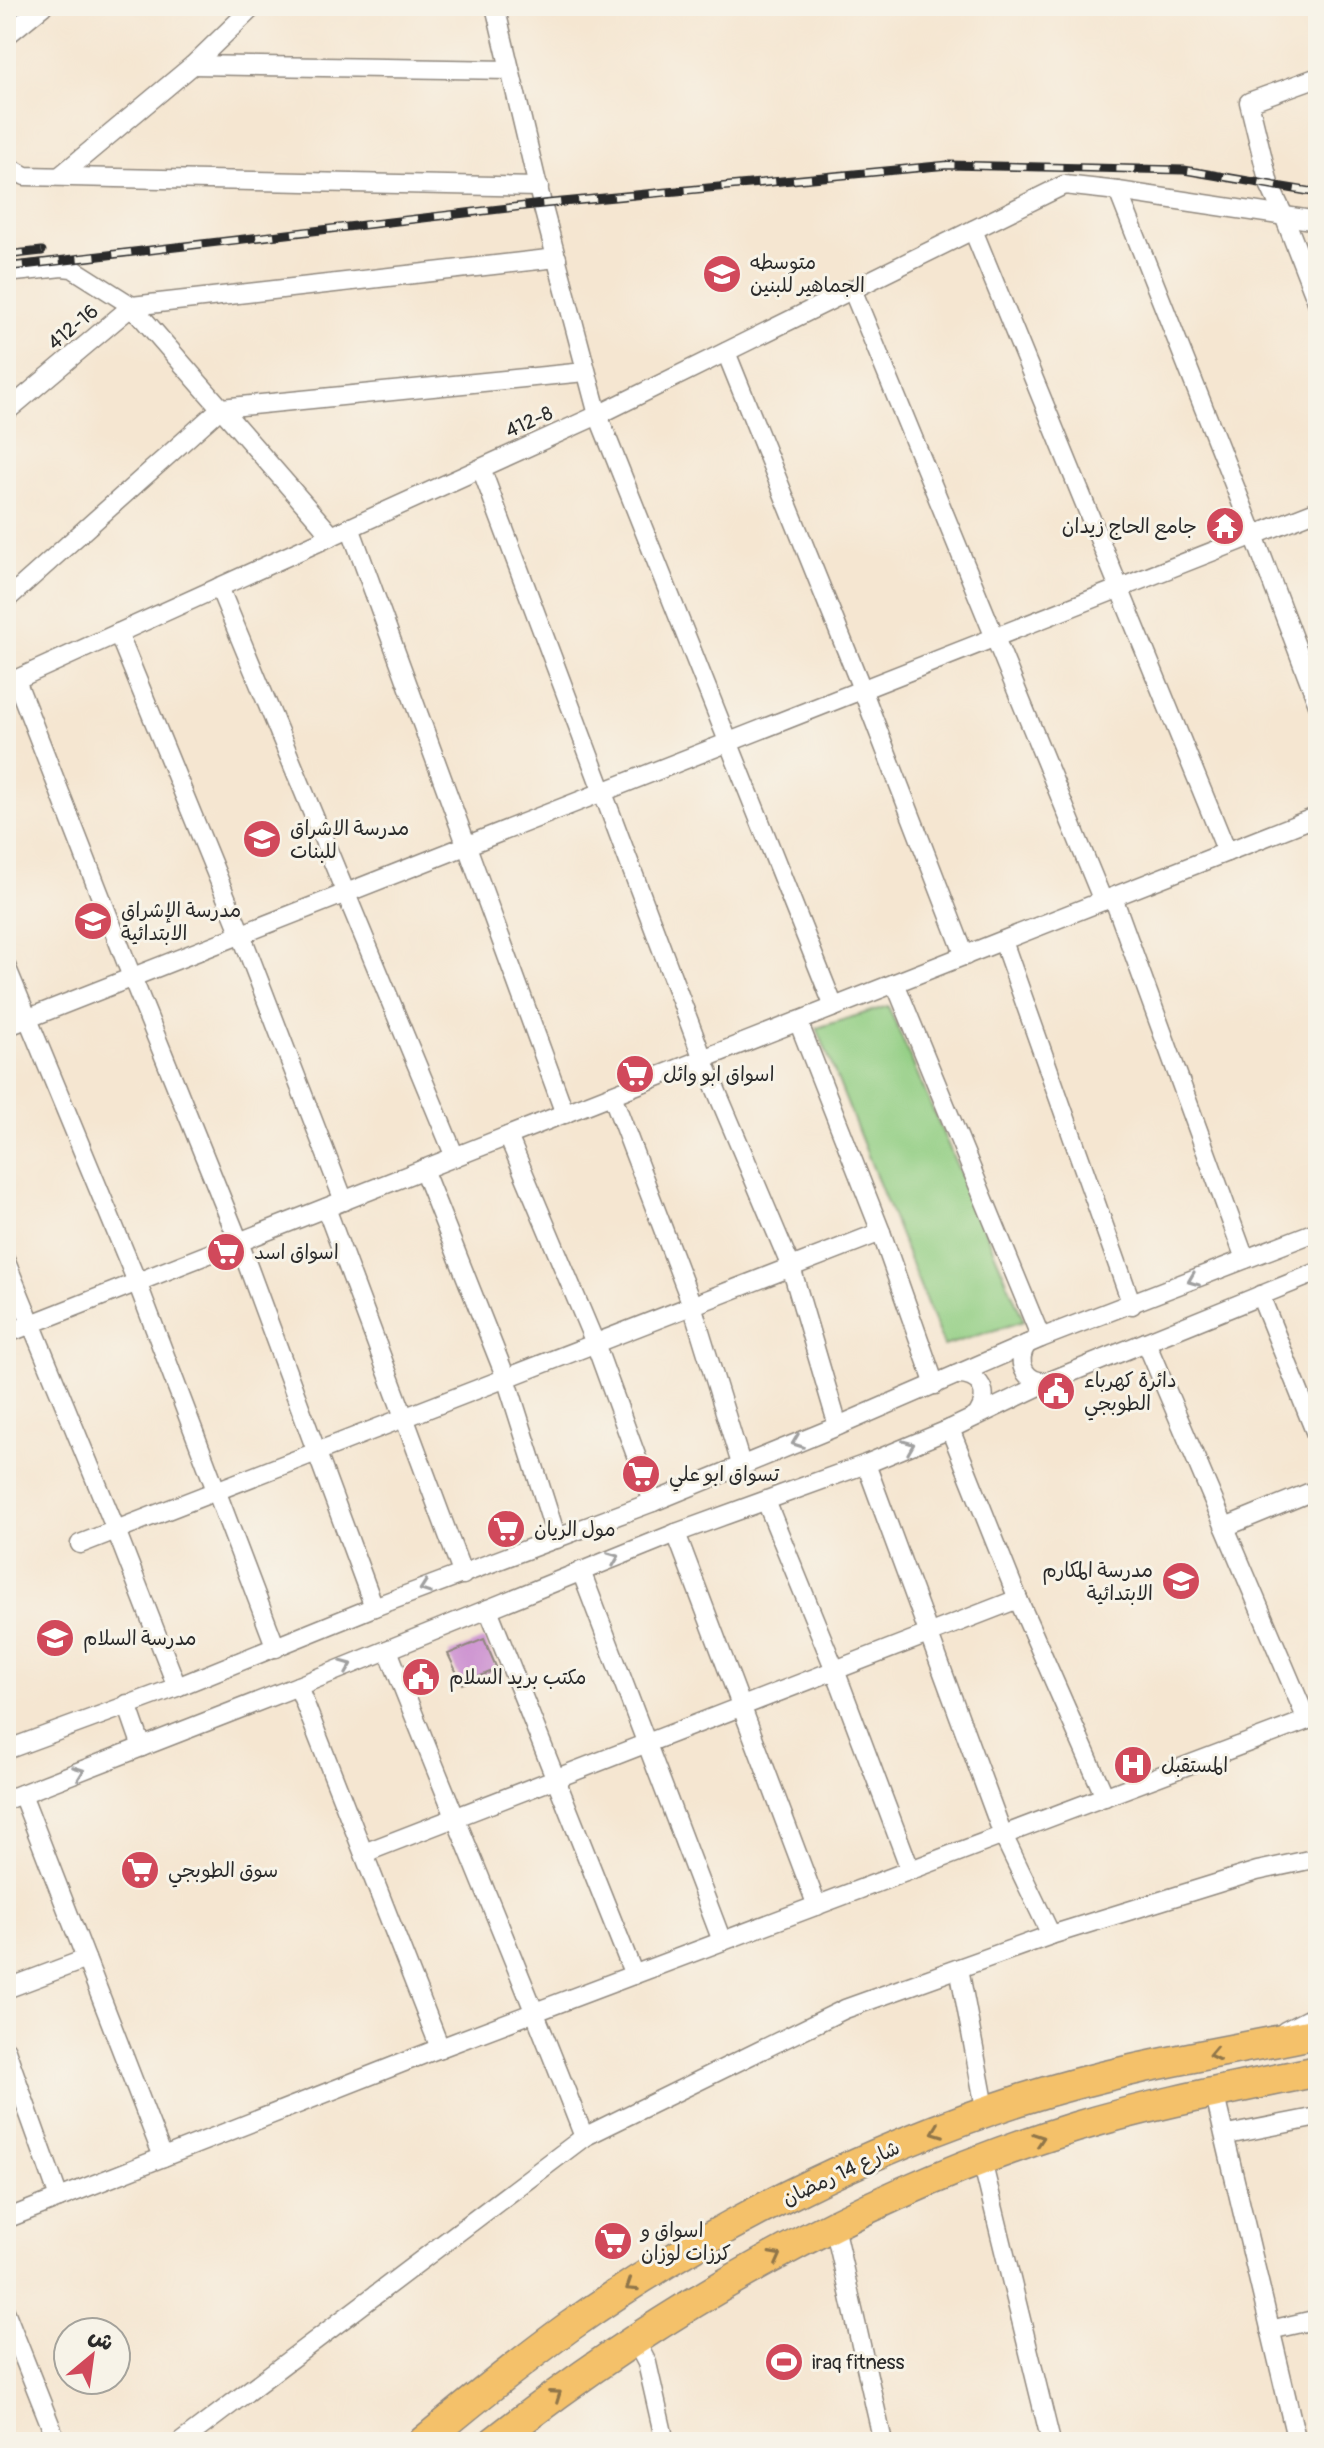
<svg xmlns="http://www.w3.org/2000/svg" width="1324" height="2448" viewBox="0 0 1324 2448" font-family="Pangolin,'Playpen Sans Arabic',sans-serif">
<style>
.green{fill:#92ce83;stroke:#5e7c57;stroke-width:2}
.building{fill:#ce94d1}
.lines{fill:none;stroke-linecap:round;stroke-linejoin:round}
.minor-casing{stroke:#90887e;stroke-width:21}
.primary-casing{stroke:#90887e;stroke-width:33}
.minor{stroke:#fff;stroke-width:18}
.primary{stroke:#f4c16a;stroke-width:30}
.rail-casing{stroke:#2b2b2b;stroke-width:9}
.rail{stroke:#f7f3e8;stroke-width:6;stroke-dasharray:18;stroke-linecap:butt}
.oneway{stroke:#a0a0a0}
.oneway2{stroke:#90764a}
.labels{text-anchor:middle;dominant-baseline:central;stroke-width:6;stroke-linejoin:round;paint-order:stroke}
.poi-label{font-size:20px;fill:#2b2b2b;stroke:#f7f3e8;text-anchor:start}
.street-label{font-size:20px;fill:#2b2b2b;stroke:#f7f3e8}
</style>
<rect width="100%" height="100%" fill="#f7f3e8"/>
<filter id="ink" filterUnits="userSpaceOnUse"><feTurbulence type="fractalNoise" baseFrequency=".0125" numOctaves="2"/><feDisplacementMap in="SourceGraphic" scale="16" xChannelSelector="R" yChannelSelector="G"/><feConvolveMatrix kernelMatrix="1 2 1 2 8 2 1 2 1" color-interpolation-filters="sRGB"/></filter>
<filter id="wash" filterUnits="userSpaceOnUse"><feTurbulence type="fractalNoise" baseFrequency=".006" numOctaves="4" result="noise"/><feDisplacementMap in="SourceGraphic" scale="32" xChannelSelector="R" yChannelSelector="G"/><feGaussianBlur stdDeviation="1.8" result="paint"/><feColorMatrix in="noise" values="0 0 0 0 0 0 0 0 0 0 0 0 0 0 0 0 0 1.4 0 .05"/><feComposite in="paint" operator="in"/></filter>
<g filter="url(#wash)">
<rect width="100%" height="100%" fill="#f5e6d1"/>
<!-- green -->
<path class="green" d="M888,1006L1024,1321L944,1346L817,1028Z"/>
<g id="blocks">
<!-- building -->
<path class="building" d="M484,1639L497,1669L462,1684L448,1654Z"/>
</g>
</g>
<g filter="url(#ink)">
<use href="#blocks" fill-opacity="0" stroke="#90887e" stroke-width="2"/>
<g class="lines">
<!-- minor casing -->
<g class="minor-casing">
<g id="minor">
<path d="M495,6L542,204L598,415L834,1007"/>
<path d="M6,36L43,6"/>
<path d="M193,65L510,70"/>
<path d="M1318,77L1249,102L1269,184L1284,216L1318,304"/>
<path d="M6,165L25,176L539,187"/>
<path d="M60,176L193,65L254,6"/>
<path d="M1118,191L1254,535L1318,704"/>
<path d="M973,230L1227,852"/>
<path d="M6,273L62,267L72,268L132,306L332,536"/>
<path d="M852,289L1103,901"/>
<path d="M726,352L862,689L965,956"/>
<path d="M6,412L132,306L557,258"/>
<path d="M481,468L703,1059L791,1267L838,1426"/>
<path d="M350,527L565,1114"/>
<path d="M219,587L455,1157"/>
<path d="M6,600L221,408L585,372"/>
<path d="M118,633L241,934L344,1201"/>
<path d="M16,680L132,977L239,1242L374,1607"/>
<path d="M6,684L598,415L1064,185L1118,191L1318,221"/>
<path d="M1113,897L1245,1259"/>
<path d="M1003,941L1132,1305"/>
<path d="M6,966L137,1282L276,1648"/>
<path d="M895,983L1041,1338"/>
<path d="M798,1021L881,1232L935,1385"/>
<path d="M6,1027L1318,510"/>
<path d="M612,1095L692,1305L741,1464"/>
<path d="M508,1136L595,1343L653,1502"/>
<path d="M423,1169L506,1378L557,1539"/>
<path d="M326,1208L463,1575"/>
<path d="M6,1262L116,1530L177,1687"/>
<path d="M1260,1295L1318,1439"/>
<path d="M6,1334L1318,816"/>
<path d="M1146,1342L1307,1720"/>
<path d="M1027,1344C1014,1363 1026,1385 1050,1381"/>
<path d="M956,1375C981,1374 991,1393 978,1414"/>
<path d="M950,1429L1018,1599L1105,1797"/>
<path d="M866,1464L1003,1835L1051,1935"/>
<path d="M766,1501L835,1670L910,1869"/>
<path d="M1225,1527L1318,1489"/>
<path d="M676,1533L817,1906"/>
<path d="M80,1544L881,1232"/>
<path d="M581,1571L722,1941"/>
<path d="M488,1609L634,1975"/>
<path d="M388,1650C452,1813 521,1974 584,2137"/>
<path d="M298,1686L440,2048"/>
<path d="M127,1704L142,1747"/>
<path d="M6,1750L177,1687L374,1607L653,1502L838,1426L1041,1338L1318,1231"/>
<path d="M22,1794L163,2157"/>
<path d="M6,1800L298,1686L676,1533L866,1464L950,1429L1050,1381L1318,1272"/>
<path d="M364,1853L1018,1599"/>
<path d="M959,1968L986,2113"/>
<path d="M6,1989L86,1959"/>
<path d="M1285,2031L1318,2014"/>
<path d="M6,2050L59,2198"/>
<path d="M1214,2092L1297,2442"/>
<path d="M1227,2135L1318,2117"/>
<path d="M982,2161L1051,2442"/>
<path d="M6,2219L440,2048L1318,1716"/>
<path d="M834,2226L883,2442"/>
<path d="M6,2313L57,2442"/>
<path d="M1270,2330L1318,2319"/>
<path d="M635,2340L647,2363L665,2442"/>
<path d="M181,2442L584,2137L845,2009L1051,1935L1257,1871L1318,1858"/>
</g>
</g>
<!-- primary casing -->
<g class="primary-casing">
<g id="primary">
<path d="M423,2442C471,2402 519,2363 570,2326C707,2229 863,2151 1023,2099C1119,2068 1219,2053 1318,2033"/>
<path d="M494,2442C663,2308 870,2190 1076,2127C1156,2103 1237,2088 1318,2071"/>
</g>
</g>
<!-- minor -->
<use href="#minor" class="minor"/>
<!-- primary -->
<use href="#primary" class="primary"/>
<!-- rail casing -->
<g class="rail-casing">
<g id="rail">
<path d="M6,255L42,251"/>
<path d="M6,267L542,204L948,165L1184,170L1318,193"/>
</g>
</g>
<!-- rail -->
<use href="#rail" class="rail"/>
</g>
<!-- one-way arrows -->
<defs><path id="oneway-chevron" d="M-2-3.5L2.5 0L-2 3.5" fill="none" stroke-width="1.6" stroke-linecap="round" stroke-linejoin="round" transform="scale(2)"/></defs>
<g class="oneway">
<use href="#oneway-chevron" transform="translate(1193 1280) rotate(158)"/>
<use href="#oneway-chevron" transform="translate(797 1442) rotate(159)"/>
<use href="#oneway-chevron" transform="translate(909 1446) rotate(-22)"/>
<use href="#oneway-chevron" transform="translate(614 1558) rotate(-22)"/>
<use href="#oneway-chevron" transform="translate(425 1588) rotate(160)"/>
<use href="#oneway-chevron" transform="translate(347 1666) rotate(-22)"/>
<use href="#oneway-chevron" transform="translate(79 1772) rotate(-21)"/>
</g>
<g class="oneway2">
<use href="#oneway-chevron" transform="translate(1214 2054) rotate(168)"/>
<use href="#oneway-chevron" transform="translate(937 2131) rotate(159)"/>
<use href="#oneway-chevron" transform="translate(1039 2139) rotate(-19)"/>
<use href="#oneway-chevron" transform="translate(776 2257) rotate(-28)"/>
<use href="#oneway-chevron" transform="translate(631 2286) rotate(147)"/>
<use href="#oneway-chevron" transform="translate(556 2395) rotate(-35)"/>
</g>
</g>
<!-- icons -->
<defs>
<g id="school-disc" transform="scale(2)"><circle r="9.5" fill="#d1495b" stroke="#f7f3e8"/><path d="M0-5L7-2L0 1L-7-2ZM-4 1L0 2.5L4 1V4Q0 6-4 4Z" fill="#fff"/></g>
<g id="temple-disc" transform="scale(2)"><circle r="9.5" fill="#d1495b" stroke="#f7f3e8"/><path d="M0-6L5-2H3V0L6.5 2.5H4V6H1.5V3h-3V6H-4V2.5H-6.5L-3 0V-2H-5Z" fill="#fff"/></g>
<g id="supermarket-disc" transform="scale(2)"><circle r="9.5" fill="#d1495b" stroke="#f7f3e8"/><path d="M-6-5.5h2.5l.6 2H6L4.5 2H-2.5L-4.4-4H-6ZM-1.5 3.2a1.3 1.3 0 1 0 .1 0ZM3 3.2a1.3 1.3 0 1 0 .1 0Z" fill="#fff"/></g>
<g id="civic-disc" transform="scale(2)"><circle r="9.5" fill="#d1495b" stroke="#f7f3e8"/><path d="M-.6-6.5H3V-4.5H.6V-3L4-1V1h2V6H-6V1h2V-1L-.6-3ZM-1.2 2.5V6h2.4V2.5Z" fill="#fff"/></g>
<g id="hospital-disc" transform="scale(2)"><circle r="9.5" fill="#d1495b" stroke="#f7f3e8"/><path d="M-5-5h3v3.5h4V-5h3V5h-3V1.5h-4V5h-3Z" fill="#fff"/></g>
<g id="stadium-disc" transform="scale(2)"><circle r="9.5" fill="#d1495b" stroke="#f7f3e8"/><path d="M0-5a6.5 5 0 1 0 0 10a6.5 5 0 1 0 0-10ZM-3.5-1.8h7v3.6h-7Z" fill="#fff"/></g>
</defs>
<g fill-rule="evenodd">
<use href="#school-disc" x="722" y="274"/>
<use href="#temple-disc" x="1225" y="526"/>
<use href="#school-disc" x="262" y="839"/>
<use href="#school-disc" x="93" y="921"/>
<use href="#supermarket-disc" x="635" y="1074"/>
<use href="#supermarket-disc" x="226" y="1252"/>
<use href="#civic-disc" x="1056" y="1391"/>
<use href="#supermarket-disc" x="641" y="1474"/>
<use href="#supermarket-disc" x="506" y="1529"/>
<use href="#school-disc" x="1181" y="1581"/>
<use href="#school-disc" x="55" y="1638"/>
<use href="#civic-disc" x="421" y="1677"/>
<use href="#hospital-disc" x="1133" y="1765"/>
<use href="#supermarket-disc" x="140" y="1870"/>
<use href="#supermarket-disc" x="613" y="2241"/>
<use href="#stadium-disc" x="784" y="2362"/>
</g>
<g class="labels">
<!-- poi labels -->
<g class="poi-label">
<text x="750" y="262">متوسطه<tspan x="750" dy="23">الجماهير للبنين</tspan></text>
<text x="1197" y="526" text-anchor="end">جامع الحاج زيدان</text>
<text x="290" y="828">مدرسة الاشراق<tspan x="290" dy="23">للبنات</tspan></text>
<text x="121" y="910">مدرسة الإشراق<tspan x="121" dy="23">الابتدائية</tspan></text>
<text x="663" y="1074">اسواق ابو وائل</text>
<text x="254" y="1252">اسواق اسد</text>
<text x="1084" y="1380">دائرة كهرباء<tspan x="1084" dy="23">الطوبجي</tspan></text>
<text x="669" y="1474">تسواق ابو علي</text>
<text x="534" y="1529">مول الريان</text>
<text x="1153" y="1570" text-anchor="end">مدرسة المكارم<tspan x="1153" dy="23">الابتدائية</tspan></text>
<text x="83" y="1638">مدرسة السلام</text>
<text x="449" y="1677">مكتب بريد السلام</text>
<text x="1161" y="1765">المستقبل</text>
<text x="168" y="1870">سوق الطوبجي</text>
<text x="641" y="2230">اسواق و<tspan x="641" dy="23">كرزات لوزان</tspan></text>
<text x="812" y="2362">iraq fitness</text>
</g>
<!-- street labels -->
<g class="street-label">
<text transform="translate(73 327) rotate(-40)">412-16</text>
<text transform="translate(529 422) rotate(-24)">412-8</text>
<text transform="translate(841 2173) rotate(-25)">شارع 14 رمضان</text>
</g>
</g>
<!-- margin -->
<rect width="1324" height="2448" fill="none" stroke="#f7f3e8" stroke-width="32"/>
<!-- north arrow -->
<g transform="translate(92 2356) rotate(29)"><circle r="38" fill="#f7f3e8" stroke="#a5a39c" stroke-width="2"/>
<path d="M0-6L14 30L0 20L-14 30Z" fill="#d1495b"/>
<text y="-12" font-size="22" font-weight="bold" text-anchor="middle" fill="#2b2b2b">ش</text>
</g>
</svg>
